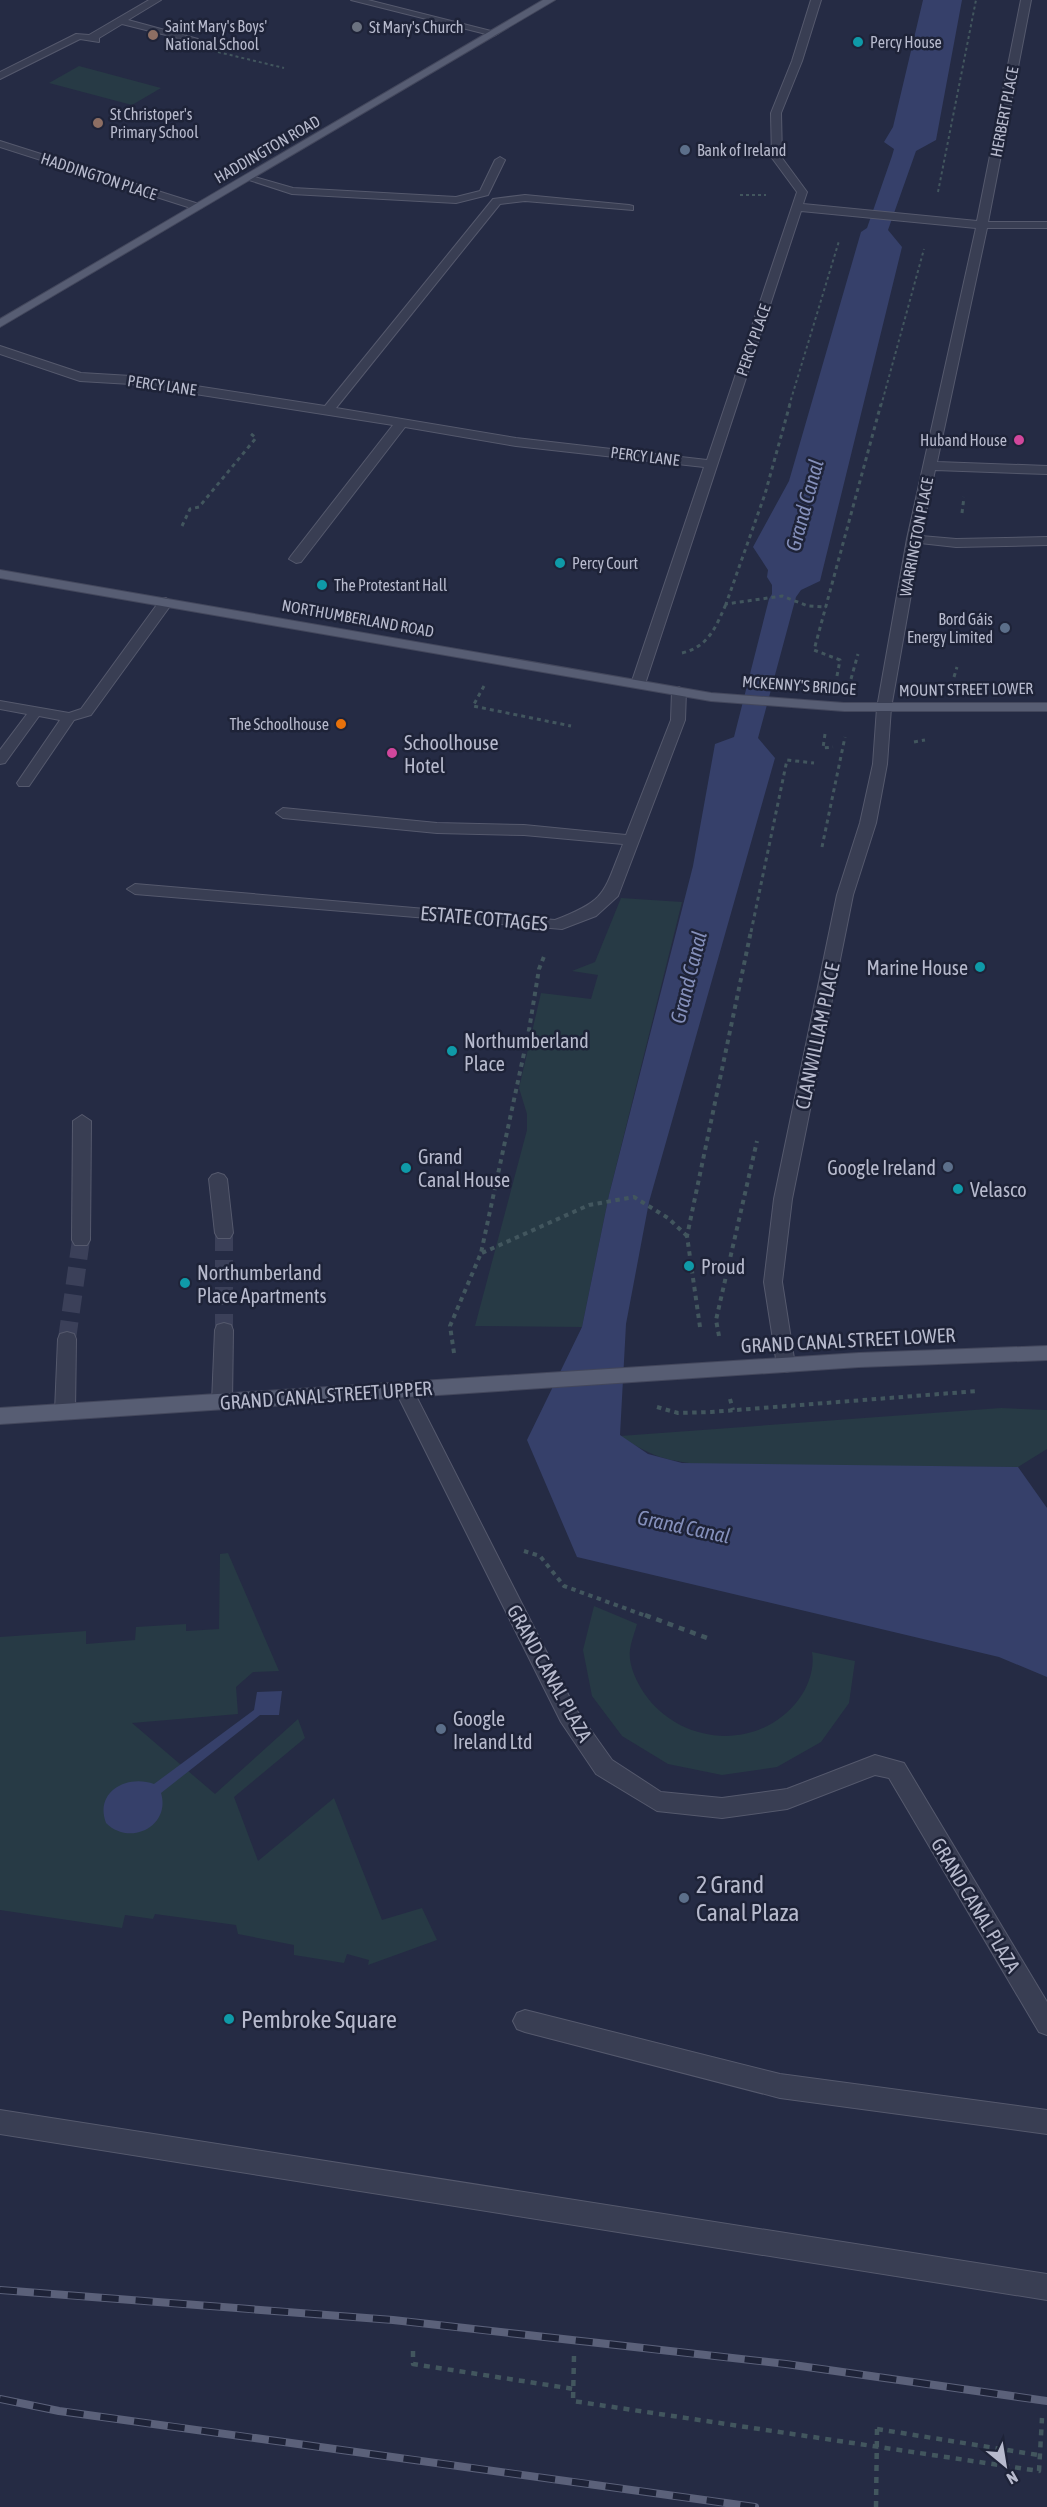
<svg xmlns="http://www.w3.org/2000/svg" width="1047" height="2507" viewBox="0 0 1047 2507" font-family="'Asap Condensed',sans-serif">
<style>
.green{fill:#273a45}
.water{fill:#36406a}
.lines{fill:none;stroke-linecap:round;stroke-linejoin:round}
.minor-tunnel{stroke:#3b4059;stroke-width:18;stroke-dasharray:18 9;stroke-linecap:butt}
.minor-casing{stroke:#55596d;stroke-width:2}
.major-casing{stroke:#43475c;stroke-width:2}
.path-far3{stroke:#42565e;stroke-width:2;stroke-dasharray:3 3;stroke-linecap:butt}
.path-far2{stroke:#42565e;stroke-width:3;stroke-dasharray:4 4;stroke-linecap:butt}
.path-far1{stroke:#42565e;stroke-width:4;stroke-dasharray:4.5 4.5;stroke-linecap:butt}
.path{stroke:#42565e;stroke-width:4.5;stroke-dasharray:6 6;stroke-linecap:butt}
.minor{fill:#393e53;fill-rule:evenodd}
.major{fill:#575d73;fill-rule:evenodd}
.rail-casing{stroke:#5b617a;stroke-width:8}
.rail{stroke:#1e2338;stroke-width:6;stroke-dasharray:17;stroke-linecap:butt}
.path-bridge{stroke:#42565e;stroke-width:4.5;stroke-dasharray:6 6;stroke-linecap:butt}
.worship-dot{fill:#6b7280;stroke:#1e2338;stroke-width:2}
.education-dot{fill:#8d6e63;stroke:#1e2338;stroke-width:2}
.culture-dot{fill:#0f9aa8;stroke:#1e2338;stroke-width:2}
.service-dot{fill:#5c6f8a;stroke:#1e2338;stroke-width:2}
.hotel-dot{fill:#d1479c;stroke:#1e2338;stroke-width:2}
.food-dot{fill:#e8710a;stroke:#1e2338;stroke-width:2}
.labels{text-anchor:middle;dominant-baseline:central;stroke-width:5;stroke-linejoin:round;paint-order:stroke}
.far-poi-label{font-size:16px;fill:#b7bacd;stroke:#1e2338;text-anchor:start}
.far-street-label{font-size:16px;fill:#b7bacd;stroke:#1e2338}
.poi-label{font-size:20px;fill:#b7bacd;stroke:#1e2338;text-anchor:start}
.street-label{font-size:20px;fill:#b7bacd;stroke:#1e2338}
.water-label{font-size:21px;font-style:italic;fill:#848fba;stroke:#1e2338}
.near-poi-label{font-size:24px;fill:#b7bacd;stroke:#1e2338;text-anchor:start}
</style>
<rect width="100%" height="100%" fill="#252b44"/>
<!-- green -->
<g class="green">
<path d="M79,66L161,88L132,105L49,83Z"/>
<path d="M621,898L682,902L609,1195L582,1327L475,1326L527,1130V1114L519,1088L541,993L591,999L598,975L572,971L595,962Z"/>
<path d="M1001,1408L1047,1410V1449L1018,1467L712,1465C671,1462 655,1459 620,1436Z"/>
<path d="M228,1553L279,1671L253,1672L236,1687L238,1714L132,1723L215,1794L298,1719L305,1738L234,1797L258,1861L334,1798L382,1920L422,1908L437,1940L368,1965L369,1960L347,1954L344,1963L294,1955V1945L238,1934L236,1925L155,1914L153,1919L125,1915L122,1928L0,1910V1637L86,1631V1644L135,1640L136,1627L186,1624V1631L219,1629L220,1554Z"/>
<path d="M594,1606L637,1624C635,1632 631,1641 630,1650C628,1664 636,1681 644,1693C680,1746 760,1752 799,1699C808,1687 815,1668 812,1652L855,1661L849,1703L821,1742L777,1767L722,1775L668,1764L622,1736L592,1696L583,1650Z"/>
</g>
<!-- water -->
<g class="water">
<path d="M923,0H962L936,140L916,151L888,230L902,247L820,581L801,590L796,597L758,738L775,758L649,1202L626,1324L620,1435L648,1454L682,1463L1018,1467L1047,1508V1677L999,1657L577,1557L527,1440L582,1327L609,1195L693,866L715,744L734,737L769,599L772,594V585L767,577L768,570L753,547L789,481L861,232L867,228L892,156L894,149L884,142L893,127Z"/>
<path d="M282,1691L279,1715H260L161,1793C171,1826 130,1847 106,1823C94,1791 128,1774 154,1784L254,1710L257,1692Z"/>
</g>
<g class="lines">
<!-- minor-tunnel -->
<g class="minor-tunnel">
<path d="M224,1233V1330"/>
<path d="M67,1339L81,1240"/>
</g>
<!-- minor casing -->
<g class="minor-casing">
<g id="minor">
<path d="M149,0H161L128,20L198,39V43L122,24L99,38V42L80,39L0,79V72L76,34L89,35Z"/>
<path d="M351,0H368L499,33L494,36Z"/>
<path d="M811,0H821L802,61L781,113L782,158L807,192L803,204L977,221L1021,0H1031L988,222H1047V228H987L937,462L1047,466V474L935,470L921,536L956,539L1047,537V545L956,547L920,543L891,708L887,764L876,823L853,895L792,1199L782,1282L795,1365L793,1370L786,1372L779,1370L777,1365L764,1282L774,1199L837,895L860,823L873,764L877,708L907,539L976,228L801,211L645,684L638,688L631,684L704,467L516,446L405,427L301,562L296,563L289,559L291,556L393,425L131,384L80,381L0,354V346L81,373L131,376L325,406L493,199L525,195L629,205L633,206V210L525,201L500,204L336,408L516,438L707,460L797,192L772,158L771,113L792,61Z"/>
<path d="M0,141L202,205L203,207L194,209L0,147Z"/>
<path d="M500,157L505,160L488,195L456,203L292,194L243,178L248,175L293,188L456,197L480,191L495,160Z"/>
<path d="M166,598L173,602L91,715L74,720L29,786H19L17,783L60,720L39,716L5,763L0,764V750L27,714L0,709V701L69,713L81,709L161,599Z"/>
<path d="M679,687L686,691L685,720L618,896L596,916L562,929L135,894L127,889L135,884L555,920C607,900 603,894 623,844L524,835L437,833L283,818L276,813L283,808L437,823L524,825L626,835L671,720L672,691Z"/>
<path d="M82,1115L91,1121L90,1240L87,1245H75L72,1240L73,1121Z"/>
<path d="M218,1173L224,1175L227,1179L233,1233L230,1238H218L215,1233L209,1179L212,1175Z"/>
<path d="M224,1323L231,1325L233,1330L232,1402L229,1407L222,1409L215,1407L212,1402L215,1330L217,1325Z"/>
<path d="M67,1332L74,1334L76,1339L75,1411L72,1416L65,1419L58,1416L55,1411L58,1339L60,1334Z"/>
<path d="M404,1383L411,1385L413,1390L575,1708L612,1760L661,1792L722,1798L787,1789L875,1755L904,1763L1047,2002V2035L1039,2032L889,1778L875,1775L787,1809L722,1818L657,1811L596,1774L561,1722L395,1390L397,1385Z"/>
<path d="M525,2010L780,2074L1047,2110V2134L780,2098L525,2032L517,2029L513,2021L517,2013Z"/>
<path d="M0,2110L1047,2274V2300L0,2134Z"/>
</g>
</g>
<!-- major casing -->
<g class="major-casing">
<g id="major">
<path d="M543,0H555L0,327V319Z"/>
<path d="M0,570L711,693L844,703H1047V711H844L711,701L0,578Z"/>
<path d="M1047,1346V1360L859,1367L0,1424V1408L859,1353Z"/>
</g>
</g>
<!-- path-far3 -->
<g class="path-far3">
<path d="M218,52L284,68"/>
<path d="M938,192L976,0"/>
<path d="M740,195H766"/>
<path d="M789,406L839,241"/>
<path d="M881,406L924,249"/>
</g>
<!-- path-far2 -->
<g class="path-far2">
<path d="M790,404L765,494L726,604L782,596L808,606L826,607"/>
<path d="M962,513L964,497"/>
<path d="M182,526L190,509L199,507L256,438L250,433"/>
<path d="M682,653C708,647 716,627 726,604"/>
<path d="M837,676L840,660L814,650L881,404"/>
<path d="M954,677L957,667"/>
<path d="M851,679L858,654"/>
<path d="M484,686L473,706L571,726"/>
<path d="M825,734L823,748L833,747"/>
<path d="M914,742L925,740"/>
<path d="M822,847L845,737"/>
<path d="M751,932L787,760L814,763"/>
</g>
<!-- path-far1 -->
<g class="path-far1">
<path d="M482,1253L589,1205L634,1197L668,1218L687,1236"/>
<path d="M700,1327L687,1236L751,931"/>
<path d="M719,1336L716,1320L757,1141"/>
<path d="M454,1353L450,1326L481,1253L529,1030L539,969L545,954"/>
<path d="M730,1399L733,1410"/>
<path d="M657,1407L678,1413L711,1412L978,1391"/>
<path d="M524,1551L540,1556L564,1586L649,1617"/>
</g>
<!-- path -->
<g class="path">
<path d="M645,1615L707,1638"/>
<path d="M413,2351V2364L574,2389"/>
<path d="M574,2356L573,2401L1039,2471L1042,2418"/>
<path d="M877,2429L1038,2455"/>
</g>
<!-- minor -->
<use href="#minor" class="minor"/>
<!-- major -->
<use href="#major" class="major"/>
<!-- rail casing -->
<g class="rail-casing">
<g id="rail">
<path d="M0,2290L393,2320L786,2364L1047,2401"/>
<path d="M0,2399L59,2411L755,2507"/>
</g>
</g>
<!-- rail -->
<use href="#rail" class="rail"/>
<!-- path-bridge -->
<path class="path-bridge" d="M876,2507L877,2429"/>
</g>
<!-- markers -->
<circle class="worship-dot" cx="357" cy="27" r="6"/>
<g class="education-dot">
<circle cx="153" cy="35" r="6"/>
<circle cx="98" cy="123" r="6"/>
</g>
<g class="culture-dot">
<circle cx="858" cy="42" r="6"/>
<circle cx="560" cy="563" r="6"/>
<circle cx="322" cy="585" r="6"/>
<circle cx="980" cy="967" r="6"/>
<circle cx="452" cy="1051" r="6"/>
<circle cx="406" cy="1168" r="6"/>
<circle cx="958" cy="1189" r="6"/>
<circle cx="689" cy="1266" r="6"/>
<circle cx="185" cy="1283" r="6"/>
<circle cx="229" cy="2019" r="6"/>
</g>
<g class="service-dot">
<circle cx="685" cy="150" r="6"/>
<circle cx="1005" cy="628" r="6"/>
<circle cx="948" cy="1167" r="6"/>
<circle cx="441" cy="1729" r="6"/>
<circle cx="684" cy="1898" r="6"/>
</g>
<g class="hotel-dot">
<circle cx="1019" cy="440" r="6"/>
<circle cx="392" cy="753" r="6"/>
</g>
<circle class="food-dot" cx="341" cy="724" r="6"/>
<g class="labels">
<!-- far-poi labels -->
<g class="far-poi-label">
<text x="165" y="26">Saint Mary's Boys'<tspan x="165" dy="18">National School</tspan></text>
<text x="369" y="27">St Mary's Church</text>
<text x="870" y="42">Percy House</text>
<text x="110" y="114">St Christoper's<tspan x="110" dy="18">Primary School</tspan></text>
<text x="697" y="150">Bank of Ireland</text>
<text x="1007" y="440" text-anchor="end">Huband House</text>
<text x="572" y="563">Percy Court</text>
<text x="334" y="585">The Protestant Hall</text>
<text x="993" y="619" text-anchor="end">Bord Gáis<tspan x="993" dy="18">Energy Limited</tspan></text>
<text x="329" y="724" text-anchor="end">The Schoolhouse</text>
</g>
<!-- far-street labels -->
<g class="far-street-label">
<text transform="translate(1004 112) rotate(-79)">HERBERT PLACE</text>
<text transform="translate(267 149) rotate(-30)">HADDINGTON ROAD</text>
<text transform="translate(99 176) rotate(18)">HADDINGTON PLACE</text>
<text transform="translate(753 340) rotate(-71)">PERCY PLACE</text>
<text transform="translate(162 385) rotate(8)">PERCY LANE</text>
<text transform="translate(645 456) rotate(7)">PERCY LANE</text>
<text transform="translate(916 537) rotate(-79)">WARRINGTON PLACE</text>
<text transform="translate(358 618) rotate(10)">NORTHUMBERLAND ROAD</text>
<text transform="translate(799 685) rotate(4)">MCKENNY'S BRIDGE</text>
<text transform="translate(966 689) rotate(-1)">MOUNT STREET LOWER</text>
</g>
<!-- poi labels -->
<g class="poi-label">
<text x="404" y="742">Schoolhouse<tspan x="404" dy="23">Hotel</tspan></text>
<text x="968" y="967" text-anchor="end">Marine House</text>
<text x="464" y="1040">Northumberland<tspan x="464" dy="23">Place</tspan></text>
<text x="418" y="1156">Grand<tspan x="418" dy="23">Canal House</tspan></text>
<text x="936" y="1167" text-anchor="end">Google Ireland</text>
<text x="970" y="1189">Velasco</text>
<text x="701" y="1266">Proud</text>
<text x="197" y="1272">Northumberland<tspan x="197" dy="23">Place Apartments</tspan></text>
<text x="453" y="1718">Google<tspan x="453" dy="23">Ireland Ltd</tspan></text>
</g>
<!-- street labels -->
<g class="street-label">
<text transform="translate(484 918) rotate(5)">ESTATE COTTAGES</text>
<text transform="translate(817 1036) rotate(-78)">CLANWILLIAM PLACE</text>
<text transform="translate(848 1340) rotate(-3)">GRAND CANAL STREET LOWER</text>
<text transform="translate(326 1395) rotate(-4)">GRAND CANAL STREET UPPER</text>
<text transform="translate(550 1673) rotate(61)">GRAND CANAL PLAZA</text>
<text transform="translate(976 1905) rotate(59)">GRAND CANAL PLAZA</text>
</g>
<!-- water labels -->
<g class="water-label">
<text transform="translate(804 505) rotate(-75)">Grand Canal</text>
<text transform="translate(688 977) rotate(-76)">Grand Canal</text>
<text transform="translate(684 1526) rotate(12)">Grand Canal</text>
</g>
<!-- near-poi labels -->
<g class="near-poi-label">
<text x="696" y="1884">2 Grand<tspan x="696" dy="28">Canal Plaza</tspan></text>
<text x="241" y="2019">Pembroke Square</text>
</g>
</g>
<!-- north arrow -->
<g transform="translate(1005 2465) rotate(150)" stroke="#1e2338" stroke-width="4.5" paint-order="stroke">
<path d="M0-4.5L10 22L0 15L-10 22Z" fill="#b7bacd"/>
<text y="-9" font-size="16" font-weight="bold" text-anchor="middle" fill="#b7bacd">N</text>
</g>
</svg>
